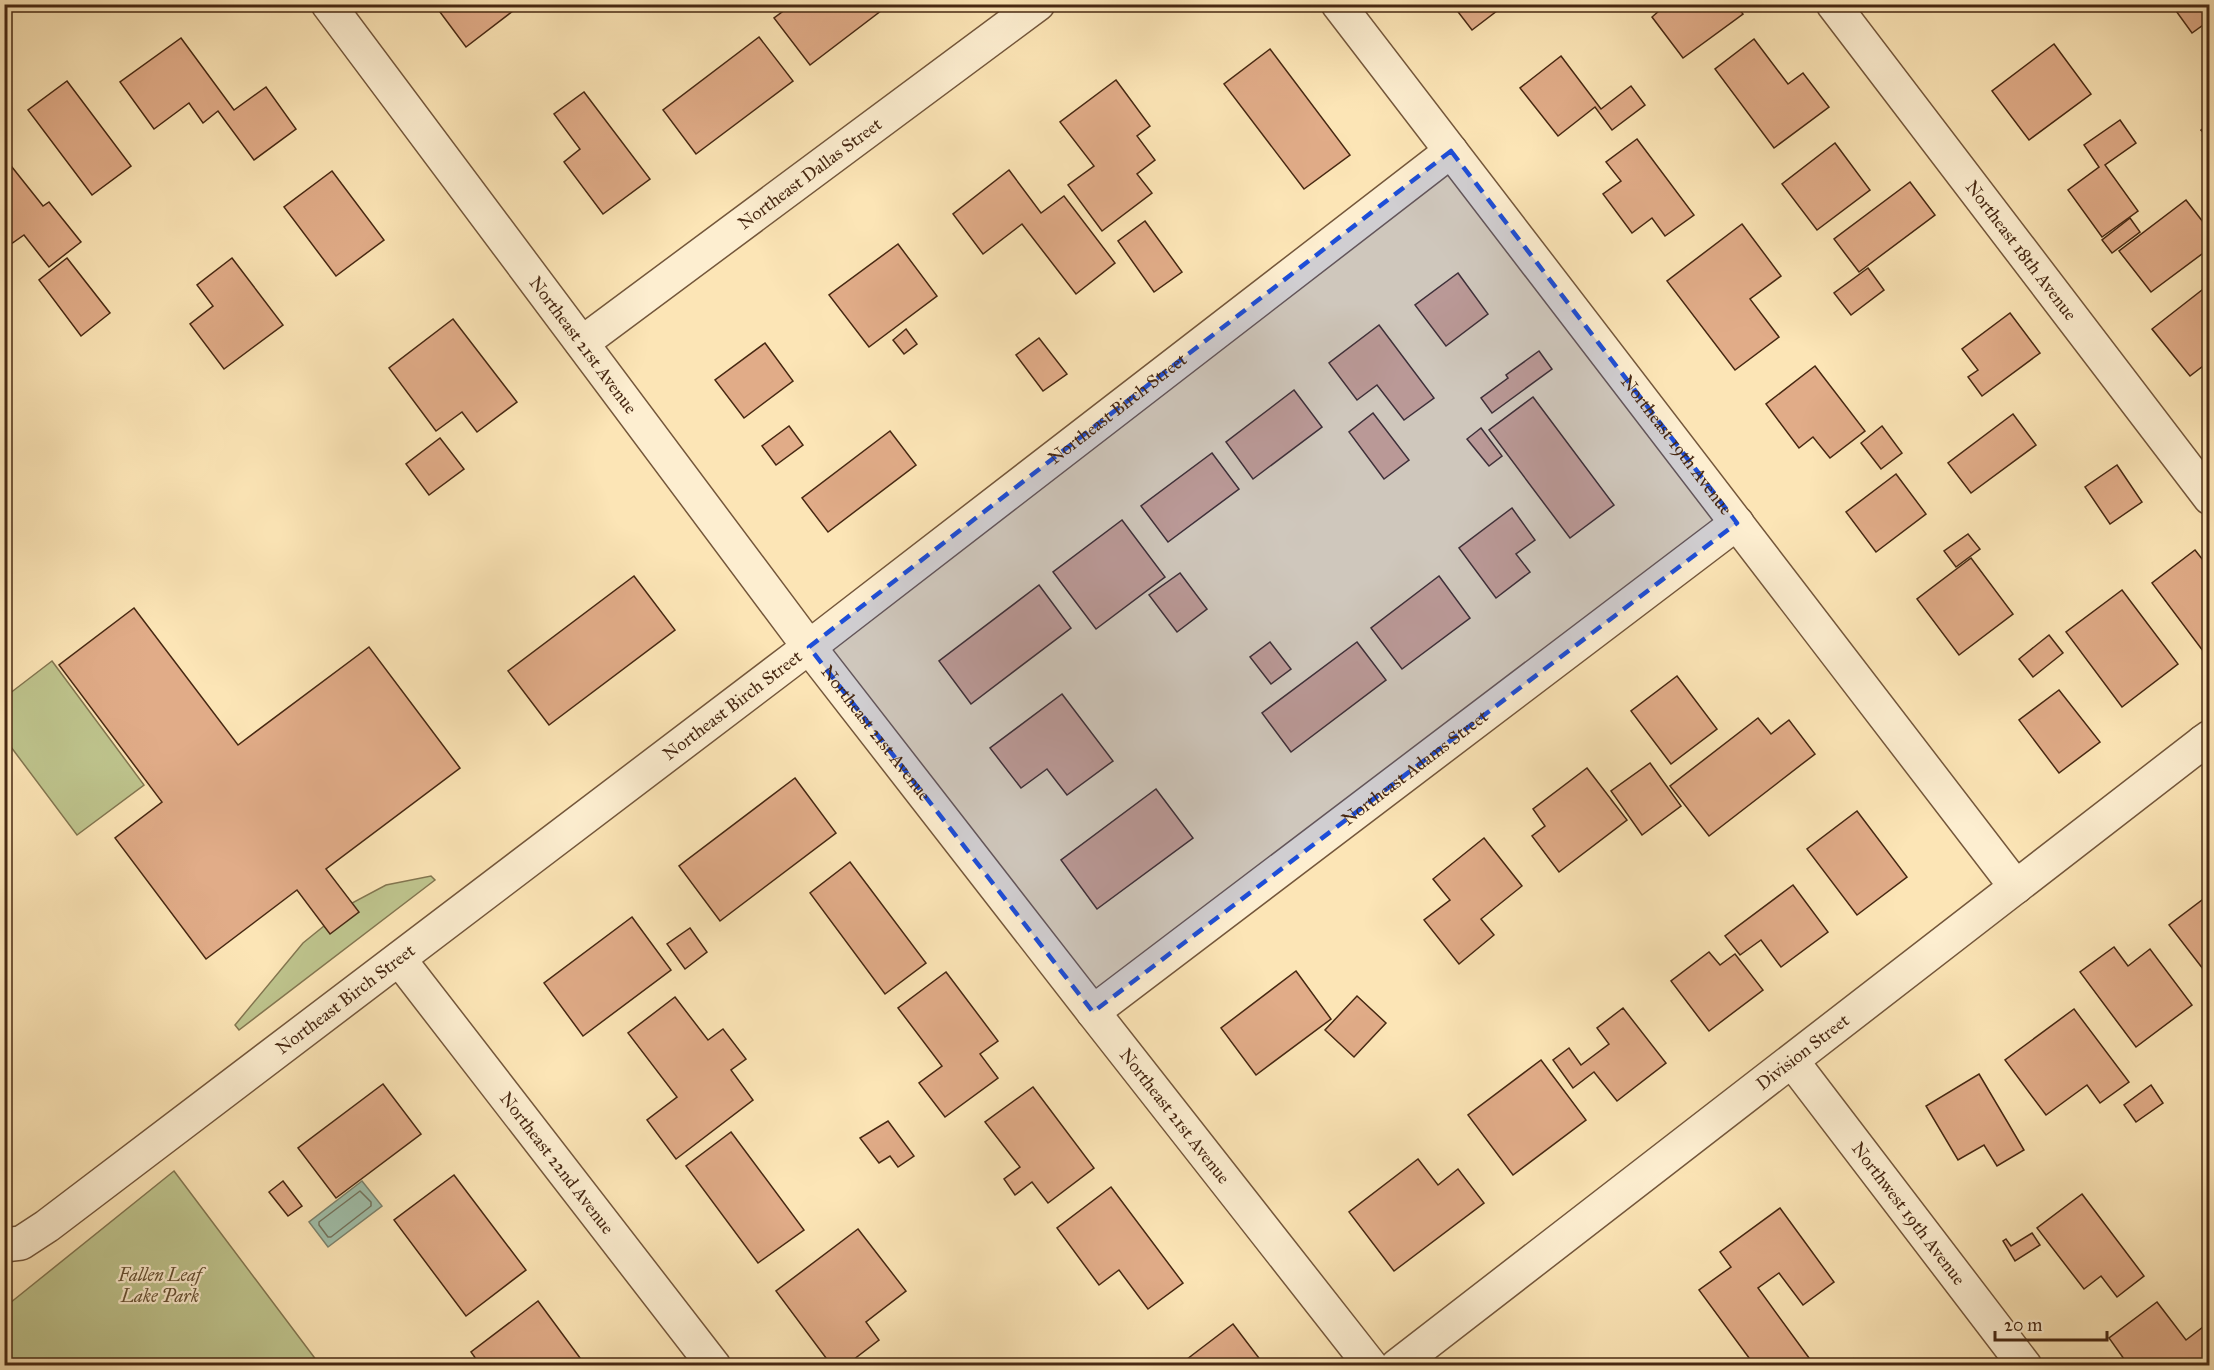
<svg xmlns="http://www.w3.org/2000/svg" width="2214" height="1370" viewBox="0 0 2214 1370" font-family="'IM FELL Great Primer',serif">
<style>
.green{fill:#bfc58e;stroke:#837650;stroke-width:1.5}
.water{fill:#a0bfaa;stroke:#7c836d;stroke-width:1.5}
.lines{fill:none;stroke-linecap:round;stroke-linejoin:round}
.shore{stroke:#74745e;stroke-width:1.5}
.building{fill:#e1ac88;stroke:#472812;stroke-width:1.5}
.minor-casing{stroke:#74573b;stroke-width:36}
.tertiary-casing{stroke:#74573b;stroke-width:36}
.minor{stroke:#fdeed0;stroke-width:33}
.tertiary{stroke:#fdeed0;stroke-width:33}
.marked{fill:#1d4ed8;fill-opacity:0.2;stroke:#1d4ed8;stroke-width:4.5;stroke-dasharray:12 8;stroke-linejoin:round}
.labels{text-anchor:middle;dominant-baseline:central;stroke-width:4.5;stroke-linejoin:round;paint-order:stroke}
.street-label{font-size:18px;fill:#472812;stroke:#fdeed0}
.park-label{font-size:18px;font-style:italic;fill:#654f31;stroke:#fdeed0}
</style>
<rect width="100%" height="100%" fill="#fce5b6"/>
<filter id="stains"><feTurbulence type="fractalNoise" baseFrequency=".00333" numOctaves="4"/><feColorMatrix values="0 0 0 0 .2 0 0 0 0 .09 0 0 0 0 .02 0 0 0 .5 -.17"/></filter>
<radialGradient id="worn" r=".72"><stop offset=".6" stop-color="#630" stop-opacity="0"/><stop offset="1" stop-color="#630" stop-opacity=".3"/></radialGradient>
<!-- green -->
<g class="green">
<path d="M52,661L144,785L77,835L5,739V697Z"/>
<path d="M431,876L435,880L239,1030L235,1025L303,943L324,926L330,933L352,903L386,885Z"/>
<path d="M174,1171L320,1365H5V1307Z"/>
</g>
<!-- water -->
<path class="water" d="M362,1181L382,1206L328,1247L309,1222Z"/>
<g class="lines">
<!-- shore -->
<path class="shore" d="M360,1191L371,1202V1206L331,1237H328L319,1225V1222Z"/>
</g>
<!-- building -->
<g class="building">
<path d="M434,4H522L466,47Z"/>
<path d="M793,4H890L810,65L774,18Z"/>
<path d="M1452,4H1506L1472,30Z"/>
<path d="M1667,4H1735L1743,14L1683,58L1652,17Z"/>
<path d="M2171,4H2210V20L2192,33Z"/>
<path d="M759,37L793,81L696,154L663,110Z"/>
<path d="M181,38L234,110L266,87L296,129L254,160L218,111L203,123L189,103L154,129L120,82Z"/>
<path d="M1754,39L1788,84L1803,73L1829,107L1774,148L1715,69Z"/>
<path d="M2054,44L2091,94L2029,140L1992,91Z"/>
<path d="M1270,49L1350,155L1304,189L1224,84Z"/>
<path d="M1561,56L1601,109L1631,86L1645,105L1612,130L1595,107L1558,136L1520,88Z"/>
<path d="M1116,80L1150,126L1137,136L1155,160L1137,174L1152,193L1102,231L1068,185L1094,166L1060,122Z"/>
<path d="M67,81L131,166L92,195L28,110Z"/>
<path d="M584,92L650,179L603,214L564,162L580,149L554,114Z"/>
<path d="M2120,120L2136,143L2105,165L2138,211L2102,237L2068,190L2099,167L2084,145Z"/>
<path d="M2210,123V141L2201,130Z"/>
<path d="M1637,139L1694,215L1665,236L1652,218L1632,233L1603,194L1621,181L1606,162Z"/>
<path d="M1835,143L1870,190L1817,230L1782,184Z"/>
<path d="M4,157L43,206L49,202L81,242L49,267L24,235L11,244L4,236Z"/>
<path d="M1009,170L1041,213L1064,196L1115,263L1076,294L1022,224L983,254L953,214Z"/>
<path d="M332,171L384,240L336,276L284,207Z"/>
<path d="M1910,182L1935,215L1859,272L1834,239Z"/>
<path d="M2186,200L2210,231V248L2151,292L2119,251Z"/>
<path d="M2130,218L2140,232L2112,253L2102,240Z"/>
<path d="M1145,221L1182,272L1154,292L1118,241Z"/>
<path d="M1742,224L1781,276L1750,299L1779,337L1735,370L1667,281Z"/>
<path d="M898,244L937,296L869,347L829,295Z"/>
<path d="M67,258L110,313L81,336L39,280Z"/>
<path d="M232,258L283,325L224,369L190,324L213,306L197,285Z"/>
<path d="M1868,268L1884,290L1851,315L1834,293Z"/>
<path d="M1458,273L1488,314L1446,346L1415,305Z"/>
<path d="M2202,290L2210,299V366L2207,363L2190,376L2152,329Z"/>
<path d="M2010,313L2040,353L1982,396L1968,377L1978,370L1962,349Z"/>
<path d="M453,319L517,402L477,432L462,412L436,431L389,368Z"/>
<path d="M1379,325L1434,398L1404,420L1377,385L1357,400L1329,363Z"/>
<path d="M906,329L917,344L904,354L893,340Z"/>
<path d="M1039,338L1067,374L1043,391L1016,355Z"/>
<path d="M765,343L793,381L744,418L715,380Z"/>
<path d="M1539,351L1552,369L1492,413L1481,398L1508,378L1506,375Z"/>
<path d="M1815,366L1865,431L1830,458L1813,437L1799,448L1766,404Z"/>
<path d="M1294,390L1322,427L1253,479L1226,442Z"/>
<path d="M1533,397L1614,505L1570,538L1489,430Z"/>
<path d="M1373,413L1409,460L1384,479L1349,432Z"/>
<path d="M2013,414L2036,445L1971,493L1948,463Z"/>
<path d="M789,426L803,445L776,465L762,446Z"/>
<path d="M1882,426L1902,453L1881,469L1861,443Z"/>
<path d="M1481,428L1502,456L1489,466L1467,439Z"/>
<path d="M890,431L916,465L828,532L802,498Z"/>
<path d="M440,438L464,469L429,495L406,464Z"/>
<path d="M1212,453L1239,489L1168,542L1141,506Z"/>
<path d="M2117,465L2142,502L2110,524L2085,487Z"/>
<path d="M1896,474L1926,514L1876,552L1846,512Z"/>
<path d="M1512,508L1535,540L1516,554L1530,572L1496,598L1459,548Z"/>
<path d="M1122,520L1165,577L1096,629L1053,572Z"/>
<path d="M1968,534L1980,549L1956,567L1944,551Z"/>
<path d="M2195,550L2210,569V646L2203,651L2152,583Z"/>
<path d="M1971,558L2013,614L1959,655L1917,599Z"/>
<path d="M1180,573L1207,609L1177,632L1149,595Z"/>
<path d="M634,576L675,630L549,725L508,671Z"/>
<path d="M1439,576L1470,618L1402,669L1371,628Z"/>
<path d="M1039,585L1071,628L971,704L939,661Z"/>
<path d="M2122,590L2178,664L2122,707L2066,632Z"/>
<path d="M134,608L238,745L369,647L460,768L326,869L359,912L330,934L297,890L206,959L115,838L162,802L59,665Z"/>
<path d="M2049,635L2063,653L2033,677L2019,659Z"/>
<path d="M1270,642L1291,669L1271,684L1250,657Z"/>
<path d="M1357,642L1386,680L1291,752L1262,713Z"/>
<path d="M1677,676L1717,729L1671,764L1631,711Z"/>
<path d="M2059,690L2100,742L2059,773L2019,720Z"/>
<path d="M1062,694L1113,761L1067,795L1047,769L1021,788L990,748Z"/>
<path d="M1758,718L1771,734L1789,720L1815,754L1709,836L1670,786Z"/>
<path d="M1650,763L1681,806L1642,835L1611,791Z"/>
<path d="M1587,768L1627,820L1559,872L1532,836L1545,826L1533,809Z"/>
<path d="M795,778L836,833L720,921L679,866Z"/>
<path d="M1156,789L1193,838L1097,909L1061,860Z"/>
<path d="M1857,811L1907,877L1857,915L1807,849Z"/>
<path d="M1484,838L1522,886L1481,919L1494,935L1459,964L1424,920L1450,900L1433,879Z"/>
<path d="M850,862L926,963L885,994L810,893Z"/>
<path d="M1793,885L1828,932L1781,967L1761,940L1740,955L1725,936Z"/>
<path d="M2210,894V978L2169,925Z"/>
<path d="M632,917L671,970L583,1036L544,983Z"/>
<path d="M690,928L707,952L685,969L667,944Z"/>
<path d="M2114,947L2128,966L2150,949L2192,1005L2136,1047L2080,972Z"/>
<path d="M1709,952L1720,965L1735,954L1763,990L1709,1031L1671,981Z"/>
<path d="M1296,971L1331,1019L1256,1075L1221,1028Z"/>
<path d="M946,972L998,1041L980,1054L998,1078L945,1117L919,1083L942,1066L898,1008Z"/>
<path d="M1357,996L1386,1023L1354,1057L1325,1030Z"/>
<path d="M675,997L708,1040L723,1029L746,1059L731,1070L753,1100L676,1159L647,1120L677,1097L628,1033Z"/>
<path d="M1623,1008L1666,1063L1617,1101L1594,1072L1573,1088L1553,1060L1569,1048L1581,1065L1609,1044L1597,1028Z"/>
<path d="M2074,1009L2129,1082L2100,1103L2087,1085L2046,1115L2005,1060Z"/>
<path d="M1541,1060L1586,1120L1513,1175L1468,1115Z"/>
<path d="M1979,1074L2024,1150L1997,1166L1984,1145L1958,1160L1926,1106Z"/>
<path d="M383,1084L421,1134L336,1198L298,1148Z"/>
<path d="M2151,1085L2163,1103L2136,1122L2124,1105Z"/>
<path d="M1033,1087L1094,1168L1048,1203L1032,1182L1015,1195L1004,1179L1020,1167L985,1122Z"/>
<path d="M888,1121L914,1156L898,1167L890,1156L879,1163L860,1138Z"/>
<path d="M731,1132L804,1230L758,1263L686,1166Z"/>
<path d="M1418,1159L1438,1185L1458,1169L1484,1203L1394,1271L1349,1212Z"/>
<path d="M454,1175L526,1270L466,1316L394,1220Z"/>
<path d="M283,1181L302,1206L288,1216L269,1192Z"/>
<path d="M1111,1187L1183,1283L1148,1309L1119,1270L1099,1285L1057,1228Z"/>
<path d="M2082,1194L2144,1276L2117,1297L2101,1276L2084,1289L2037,1228Z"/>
<path d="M1780,1208L1834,1282L1803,1305L1779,1273L1758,1288L1812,1362L1808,1366H1755L1699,1290L1731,1267L1720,1252Z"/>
<path d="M858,1229L906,1291L866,1322L879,1340L845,1366H832L776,1291Z"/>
<path d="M2032,1233L2040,1245L2015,1261L2003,1241L2006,1239L2011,1246Z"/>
<path d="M538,1301L586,1366H481L471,1352Z"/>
<path d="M2157,1302L2186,1340L2203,1327L2210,1335V1366H2129L2109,1338Z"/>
<path d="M1233,1324L1265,1366H1178Z"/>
<path d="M1853,1359L1857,1366H1845Z"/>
<path d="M1914,1360L1918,1366H1906Z"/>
</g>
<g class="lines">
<!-- minor casing -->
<g class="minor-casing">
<g id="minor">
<path id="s1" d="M328,4L809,647L1093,1012L1371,1366"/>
<path id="s2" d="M1338,4L2016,887"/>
<path id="s3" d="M1833,4L2210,498"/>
<path id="s4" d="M582,343L1038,4"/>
<path id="s5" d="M399,959L714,1366"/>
<path id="s6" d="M1093,1012L1737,523"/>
<path id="s7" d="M1792,1061L2025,1366"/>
<path id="s8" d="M4,1245L21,1243L47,1226L809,647L1451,151"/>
<path id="s9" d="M1397,1366L2203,742"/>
</g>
</g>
<!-- tertiary casing -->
<g class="tertiary-casing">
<path id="tertiary" d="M2210,737L2203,742L2210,750"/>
</g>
<!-- minor -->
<use href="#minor" class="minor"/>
<!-- tertiary -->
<use href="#tertiary" class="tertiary"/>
</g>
<!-- marked area -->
<path class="marked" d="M1451,151L1737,523L1093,1012L809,647Z"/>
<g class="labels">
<!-- street labels -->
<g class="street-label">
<text stroke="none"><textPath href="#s4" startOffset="284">Northeast Dallas Street</textPath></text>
<text stroke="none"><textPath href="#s3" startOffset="310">Northeast 18th Avenue</textPath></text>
<text stroke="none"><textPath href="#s1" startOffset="426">Northeast 21st Avenue</textPath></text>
<text stroke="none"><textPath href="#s8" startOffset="1395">Northeast Birch Street</textPath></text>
<text stroke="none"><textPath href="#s2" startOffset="556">Northeast 19th Avenue</textPath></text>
<text stroke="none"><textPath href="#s8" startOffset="909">Northeast Birch Street</textPath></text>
<text stroke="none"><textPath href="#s1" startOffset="912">Northeast 21st Avenue</textPath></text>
<text stroke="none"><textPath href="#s6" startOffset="404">Northeast Adams Street</textPath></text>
<text stroke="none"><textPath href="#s8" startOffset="423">Northeast Birch Street</textPath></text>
<text stroke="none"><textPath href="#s9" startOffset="513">Division Street</textPath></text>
<text stroke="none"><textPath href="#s1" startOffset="1398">Northeast 21st Avenue</textPath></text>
<text stroke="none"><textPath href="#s5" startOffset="258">Northeast 22nd Avenue</textPath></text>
<text stroke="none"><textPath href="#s7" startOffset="192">Northwest 19th Avenue</textPath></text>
</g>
<!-- park labels -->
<g class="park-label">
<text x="160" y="1275">Fallen Leaf<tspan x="160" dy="21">Lake Park</tspan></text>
</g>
</g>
<!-- margin -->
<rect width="2214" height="1370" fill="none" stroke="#fce5b6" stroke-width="24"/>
<rect x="6" y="6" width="2202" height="1358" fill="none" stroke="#472812" stroke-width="3"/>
<rect x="12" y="12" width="2190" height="1346" fill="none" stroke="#472812" stroke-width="1.5"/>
<!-- scale -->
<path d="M1995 1331v9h112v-9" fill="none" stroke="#472812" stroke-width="3"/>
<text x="2004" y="1331" font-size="18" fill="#472812" stroke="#fdeed0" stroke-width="4.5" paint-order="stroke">20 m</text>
<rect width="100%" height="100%" filter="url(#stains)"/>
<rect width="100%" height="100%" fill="url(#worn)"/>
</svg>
